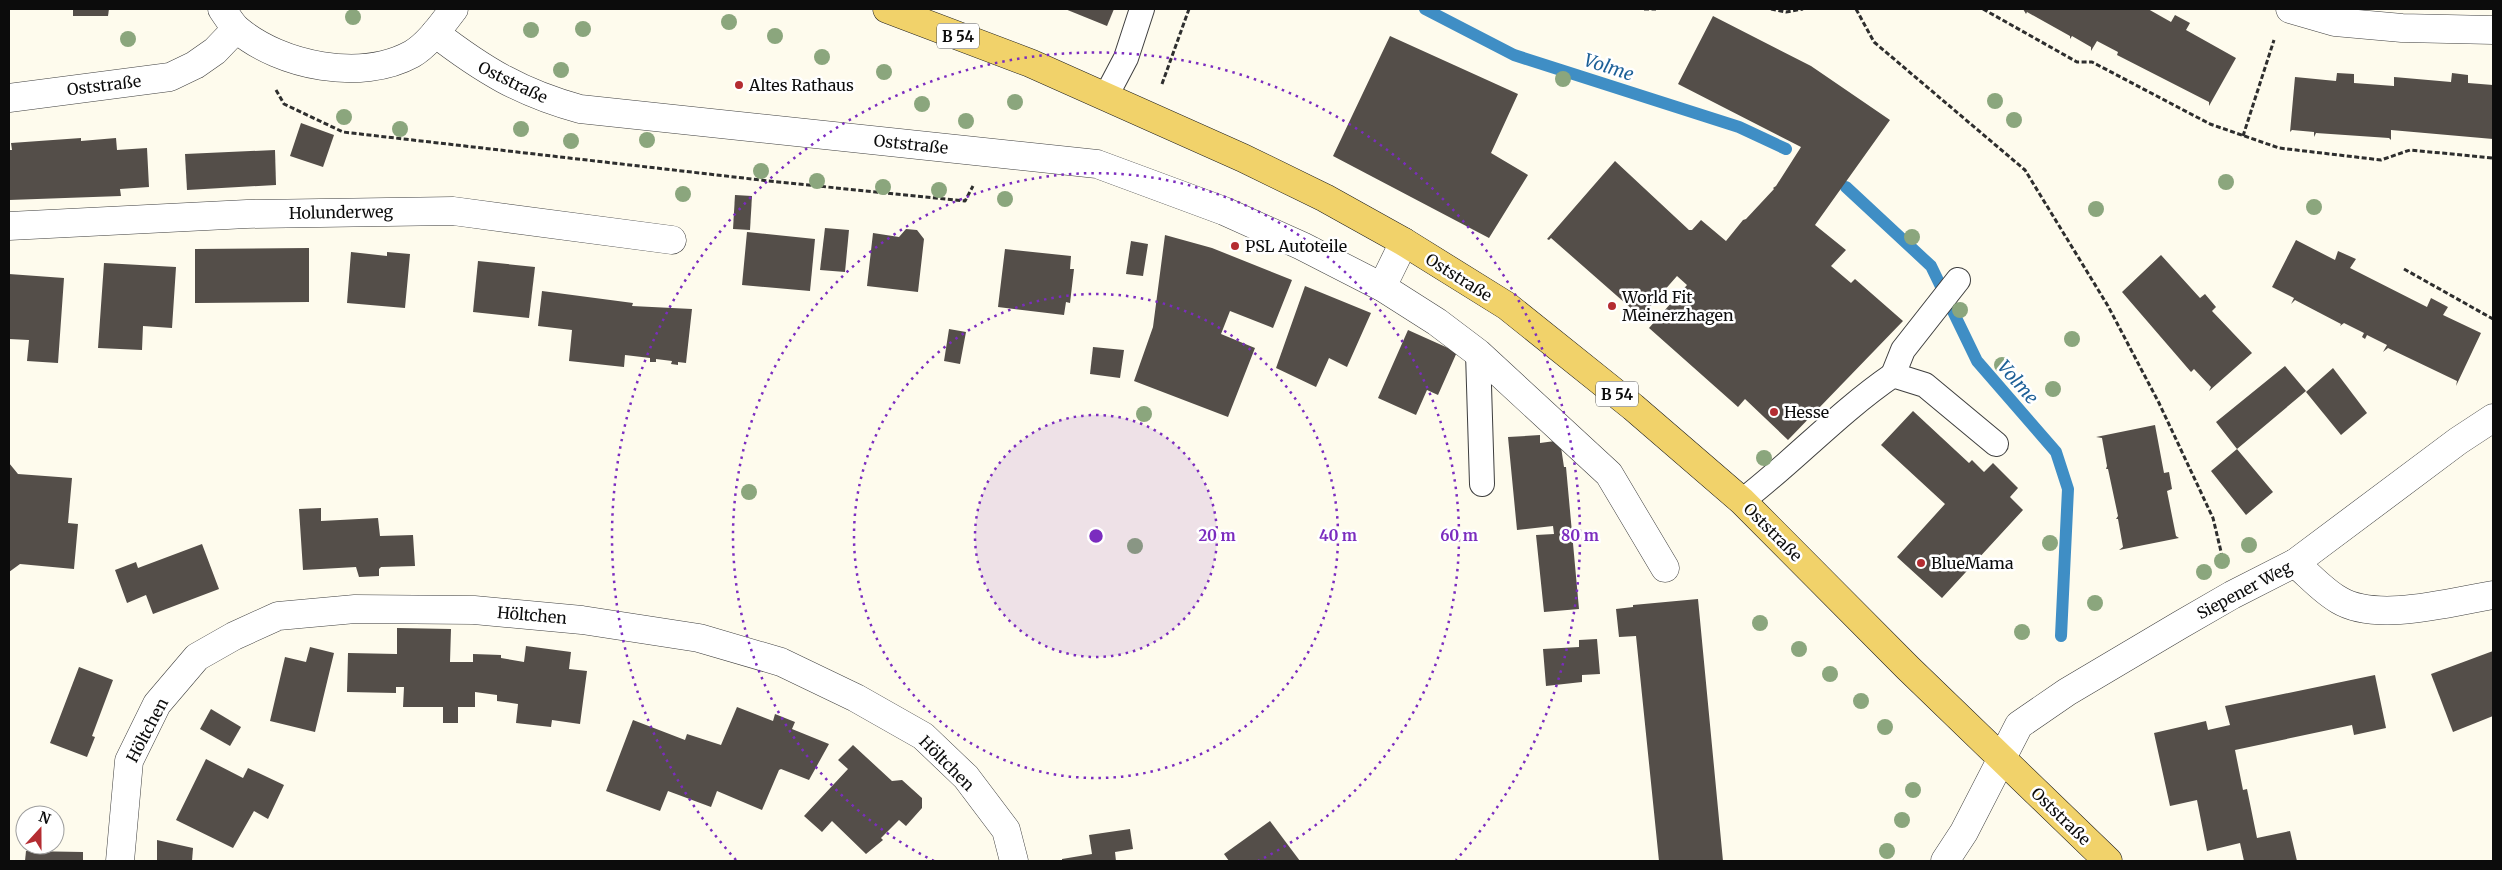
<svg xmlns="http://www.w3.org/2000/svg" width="2502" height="870" viewBox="0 0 2502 870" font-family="Merriweather,serif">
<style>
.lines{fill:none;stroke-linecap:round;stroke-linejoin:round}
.stream{stroke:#3f8ec5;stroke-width:12}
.building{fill:#544e49}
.lane-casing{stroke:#3f3f3f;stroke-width:26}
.street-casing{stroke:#3f3f3f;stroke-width:29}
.primary-casing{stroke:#1d1d1d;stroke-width:29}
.path{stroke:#2e2e2e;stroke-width:3;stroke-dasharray:5 2.5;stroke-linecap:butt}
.lane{stroke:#fff;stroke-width:24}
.street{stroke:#fff;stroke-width:28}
.primary{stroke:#f1d26a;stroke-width:28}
.tree{fill:#8ba67d}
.ring{fill:none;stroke:#7b2cbf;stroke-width:2.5;stroke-dasharray:2.5 5}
.poi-dot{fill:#b42c31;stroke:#fff;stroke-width:2}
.labels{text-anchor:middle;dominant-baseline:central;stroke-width:5;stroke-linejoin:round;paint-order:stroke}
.shield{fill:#fff;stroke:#555;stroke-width:1}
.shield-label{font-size:15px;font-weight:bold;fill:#0c0c0c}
.street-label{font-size:16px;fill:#0c0c0c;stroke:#fff}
.poi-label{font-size:16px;fill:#0c0c0c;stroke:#fff;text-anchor:start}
.water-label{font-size:18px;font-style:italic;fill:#1d6097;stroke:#fff}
.centre{fill:#7b2cbf;stroke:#fff;stroke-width:2.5}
.ring-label{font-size:15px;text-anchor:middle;font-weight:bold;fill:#7b2cbf;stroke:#fff;stroke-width:5;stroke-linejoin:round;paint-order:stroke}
</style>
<rect width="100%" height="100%" fill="#fefbed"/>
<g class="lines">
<!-- stream -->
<g class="stream">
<path d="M1425,9L1514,55L1739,127L1786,149"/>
<path d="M1846,187L1931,266L1977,361L2056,452L2068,489L2061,636"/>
</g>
</g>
<!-- building -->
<g class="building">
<path d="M73,9H109L108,16H73Z"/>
<path d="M1065,9H1114L1107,26Z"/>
<path d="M2023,9H2148L2171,22L2175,15L2190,23L2186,30L2236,58L2209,106V102L2117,55L2118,52L2097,41L2091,51V47L2072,36L2070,39V36L2027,12L2026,14Z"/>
<path d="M1713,16L1811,66L1890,120L1815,225L1846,250L1831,266L1851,283L1855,279L1903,321L1788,440L1745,399L1738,407L1649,328L1687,285L1677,276L1641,317L1551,238L1549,240L1547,239L1615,161L1689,230H1692L1701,220L1726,241L1743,220L1746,219L1774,189L1773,188L1776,186L1801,147L1678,84Z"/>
<path d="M1390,36L1518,94L1491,153L1528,175L1489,238L1333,156Z"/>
<path d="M2337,73L2354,74V83L2394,86V77L2451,82L2452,73L2468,75V83L2493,85V139L2391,130V140L2389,138L2316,133L2314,137V132L2292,130L2290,132L2295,77L2336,81Z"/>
<path d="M301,123L334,135L323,167L290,156Z"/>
<path d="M81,138V141L116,138L117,150L147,148L149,187L120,189L121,196L9,200V150H12L11,143Z"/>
<path d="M275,150L276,185L187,190L185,154Z"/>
<path d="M735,195L752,196L750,230L733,229Z"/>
<path d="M825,228L849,230L845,272L820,270Z"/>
<path d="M906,229L917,230L924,239L918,292L867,286L873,233L899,237Z"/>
<path d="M747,232L815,239L810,291L742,285Z"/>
<path d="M1165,235L1212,248L1292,280L1273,328L1230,311L1221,334L1255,348L1228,417L1134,381L1153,327Z"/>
<path d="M2296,240L2335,260L2338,251L2356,259L2350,268L2427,307L2431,298L2448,307L2443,315L2481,333L2456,386L2457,381L2388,348L2383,352L2387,345L2367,335L2365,339L2362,337L2364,333L2344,323L2340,326L2341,324L2295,300L2291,304L2294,298L2272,287Z"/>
<path d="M1131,241L1148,244L1143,276L1126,274Z"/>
<path d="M309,248V302L195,303V249Z"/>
<path d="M1005,249L1071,256L1070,269H1074L1070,303L1066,302L1064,315L998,307Z"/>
<path d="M351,252L387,256V252L410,254L405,308L347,303Z"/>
<path d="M2161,255L2200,298L2205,294L2216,307L2212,311L2252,353L2209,391L2211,387L2194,369L2191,372L2122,292Z"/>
<path d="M478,261L535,267L529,318L473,312Z"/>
<path d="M104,263L176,267L172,328L143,326L142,350L98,348Z"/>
<path d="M9,274L64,278L58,363L27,361L29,340L9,339Z"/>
<path d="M1305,286L1371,313L1347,367L1329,358L1316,387L1276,368Z"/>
<path d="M542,291L633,303L632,306L692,309L686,363L678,362V365L671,364L672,361L656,359V362H650V358L625,355L624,367L569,361L572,330L538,326Z"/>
<path d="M949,329L966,332L960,364L944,361Z"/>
<path d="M1408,330L1457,352L1438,395L1427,390L1416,415L1378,398Z"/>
<path d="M1093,347L1124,350L1120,378L1090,374Z"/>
<path d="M2285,366L2306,391L2237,449L2273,492L2246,515L2211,471L2237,449L2216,422Z"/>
<path d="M2333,368L2367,413L2341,435L2306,392Z"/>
<path d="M1913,411L1969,463L1972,460L1984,472L1993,463L2018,488L2010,497L2023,510L1942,598L1897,557L1945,504L1881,445Z"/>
<path d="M2155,425L2164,473L2169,472L2172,489L2167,491L2176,536L2179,538L2119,550L2123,547L2118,519H2116L2118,516L2108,469H2106L2107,466L2102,438L2096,437Z"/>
<path d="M1540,435V443L1555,441L1561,447L1564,467H1566L1579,609L1544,612L1536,535L1554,534L1553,526L1517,530L1508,437Z"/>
<path d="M9,463L18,474L72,478L68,523L78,524L74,569L20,564L9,572Z"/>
<path d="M321,508V521L378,518L380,536L413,535L415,566L381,567L379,569V576L359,577L356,567L303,570L299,509Z"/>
<path d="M202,544L219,589L153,614L146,595L127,603L115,570L136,562L138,568Z"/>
<path d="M1698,599L1723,861H1659L1636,636L1619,637L1616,609L1633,607V605Z"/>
<path d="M397,628L451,629L450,662H473V654L501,655V658L524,662L526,646L571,652L569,669L587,671L580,724L552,720L551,727L516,723L518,704L497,701V695L475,692V707H458V723H443V707H403L404,687H396V693L347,692L348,653L397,654Z"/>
<path d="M1597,639L1600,674L1582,675V682L1546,686L1543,649L1579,647V640Z"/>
<path d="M310,647L334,653L315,732L270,721L285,657L306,662Z"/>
<path d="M2493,651V716L2453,732L2431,674Z"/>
<path d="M79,667L113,680L92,736L95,737L87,757L50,743Z"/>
<path d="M2375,675L2386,728L2354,735L2352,725L2235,750L2243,790L2247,789L2257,838L2290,831L2297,861H2244L2240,843L2207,851L2197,800L2170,806L2154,733L2206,721L2208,730L2230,725L2225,706Z"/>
<path d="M737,707L773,721L775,714L795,722L792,729L829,744L809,780L781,769L779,770L762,810L717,791L711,807L668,791L660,811L606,791L633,720L685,740L687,734L721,745Z"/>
<path d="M211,709L241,727L230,746L200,729Z"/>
<path d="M853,745L892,781L902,780L922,798V808L906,826L899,820L881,838L883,840L866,854L832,821L822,832L804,816L848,769L838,760Z"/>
<path d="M206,759L243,778L248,768L284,785L268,819L254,811L233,848L176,820Z"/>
<path d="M1270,821L1300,861H1229L1224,854Z"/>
<path d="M1130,829L1133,849L1115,852L1116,861H1062V859L1092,854L1089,835Z"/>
<path d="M157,840L193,848L192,861H157Z"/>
<path d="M26,851L83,852V861H25Z"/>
</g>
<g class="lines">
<!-- lane casing -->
<g class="lane-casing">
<g id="lane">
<path d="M1106,96L1126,58L1142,9"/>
<path d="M1478,353L1482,484"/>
<path d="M1893,375L1903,350L1958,280"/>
<path d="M1742,501C1794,461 1839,412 1893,375L1925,385L1996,444"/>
</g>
</g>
<!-- street casing -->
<g class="street-casing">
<g id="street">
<path d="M222,9C227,16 232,25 238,30C281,66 361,82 412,54C429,44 442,24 454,9"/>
<path d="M2290,9L2335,22L2402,28L2493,30"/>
<path d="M435,33C483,70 521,93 580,109L1097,164L1224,211L1302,246L1382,287L1437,322L1478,353L1609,474L1665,568"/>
<path d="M9,98L170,77L195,65L215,51L236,29"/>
<path d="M9,226L247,214L453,211L672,240"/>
<path d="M1382,287L1404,242"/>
<path d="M2295,563C2309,575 2323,591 2339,600C2377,623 2451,602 2493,595"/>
<path d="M120,861L129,761L157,704L197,657L234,636L278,616L355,609L474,610L582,620L699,638L781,662L856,698L923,736L966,777L1006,830L1014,861"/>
<path d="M1945,861L1964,832L2019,725L2067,692L2180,625L2232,595L2295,563L2458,441L2493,418"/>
</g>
</g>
<!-- primary casing -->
<g class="primary-casing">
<path id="primary" d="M887,9L1030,63L1243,158L1325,198L1404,242L1507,306L1633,407L1742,501L1908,668L2108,861"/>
</g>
<!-- path -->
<g class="path">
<path d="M1644,9H1656"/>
<path d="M1771,9L1786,12L1803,9"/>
<path d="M1856,9L1874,42L2025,170L2108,306L2159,403L2213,518L2223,560"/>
<path d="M1983,9L2077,62H2092L2210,124L2279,148L2381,160L2410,150L2493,158"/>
<path d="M1162,84L1189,9"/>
<path d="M276,90L284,104L343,132L778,182L965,201L973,186"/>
<path d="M2243,136L2274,40"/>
<path d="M2404,269L2493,319"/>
</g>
<!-- lane -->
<use href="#lane" class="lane"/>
<!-- street -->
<use href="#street" class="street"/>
<!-- primary -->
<use href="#primary" class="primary"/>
</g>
<!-- trees -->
<g class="tree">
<circle cx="353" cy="17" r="8"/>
<circle cx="729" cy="22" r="8"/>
<circle cx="583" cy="29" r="8"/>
<circle cx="531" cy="30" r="8"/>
<circle cx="775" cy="36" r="8"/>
<circle cx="128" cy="39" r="8"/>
<circle cx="822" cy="57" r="8"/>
<circle cx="561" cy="70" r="8"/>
<circle cx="884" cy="72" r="8"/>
<circle cx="1563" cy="79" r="8"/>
<circle cx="1995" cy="101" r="8"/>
<circle cx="1015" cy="102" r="8"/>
<circle cx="922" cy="104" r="8"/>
<circle cx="344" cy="117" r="8"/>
<circle cx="2014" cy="120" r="8"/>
<circle cx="966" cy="121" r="8"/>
<circle cx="400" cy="129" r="8"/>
<circle cx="521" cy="129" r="8"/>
<circle cx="647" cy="140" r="8"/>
<circle cx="571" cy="141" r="8"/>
<circle cx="761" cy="171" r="8"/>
<circle cx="817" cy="181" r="8"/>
<circle cx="2226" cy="182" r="8"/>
<circle cx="883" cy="187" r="8"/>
<circle cx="939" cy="190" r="8"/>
<circle cx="683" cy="194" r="8"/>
<circle cx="1005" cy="199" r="8"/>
<circle cx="2314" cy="207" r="8"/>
<circle cx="2096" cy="209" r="8"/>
<circle cx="1912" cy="237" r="8"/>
<circle cx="1960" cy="310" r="8"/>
<circle cx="2072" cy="339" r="8"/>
<circle cx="2002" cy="365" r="8"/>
<circle cx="2053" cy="389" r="8"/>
<circle cx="1144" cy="414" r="8"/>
<circle cx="1764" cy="458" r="8"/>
<circle cx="749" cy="492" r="8"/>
<circle cx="2050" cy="543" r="8"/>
<circle cx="2249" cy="545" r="8"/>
<circle cx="1135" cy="546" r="8"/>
<circle cx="2222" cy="561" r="8"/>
<circle cx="2204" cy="572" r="8"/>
<circle cx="2095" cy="603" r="8"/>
<circle cx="1760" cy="623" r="8"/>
<circle cx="2022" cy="632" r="8"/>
<circle cx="1799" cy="649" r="8"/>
<circle cx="1830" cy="674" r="8"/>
<circle cx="1861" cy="701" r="8"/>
<circle cx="1885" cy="727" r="8"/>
<circle cx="1913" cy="790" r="8"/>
<circle cx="1902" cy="820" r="8"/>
<circle cx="1887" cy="851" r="8"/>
</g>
<!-- distance rings -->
<circle cx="1096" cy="536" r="121" fill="#7b2cbf" fill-opacity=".12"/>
<g class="ring">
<circle cx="1096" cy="536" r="121"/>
<circle cx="1096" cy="536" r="242"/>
<path d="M934 861A363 363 0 1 1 1258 861"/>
<path d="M736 860A484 484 0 1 1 1456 860"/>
</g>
<!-- markers -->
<g class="poi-dot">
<circle cx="739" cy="85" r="5"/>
<circle cx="1235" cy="246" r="5"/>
<circle cx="1612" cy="306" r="5"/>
<circle cx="1774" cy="412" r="5"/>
<circle cx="1921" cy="563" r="5"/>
</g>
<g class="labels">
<!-- shield labels -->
<g class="shield">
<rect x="937" y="23.5" width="42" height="25" rx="4"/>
<rect x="1596" y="381.5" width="42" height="25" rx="4"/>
</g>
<g class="shield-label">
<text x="958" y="36">B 54</text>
<text x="1617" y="394">B 54</text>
</g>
<!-- street labels -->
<g class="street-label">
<text transform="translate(513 82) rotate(26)">Oststraße</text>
<text transform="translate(104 85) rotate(-7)">Oststraße</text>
<text transform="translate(911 144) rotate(6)">Oststraße</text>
<text transform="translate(341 212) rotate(-1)">Holunderweg</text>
<text transform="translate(1459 277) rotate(32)">Oststraße</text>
<text transform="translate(1773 532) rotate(45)">Oststraße</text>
<text transform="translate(2244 590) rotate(-28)">Siepener Weg</text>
<text transform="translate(532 615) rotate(5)">Höltchen</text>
<text transform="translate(147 730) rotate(-62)">Höltchen</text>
<text transform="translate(947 763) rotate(45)">Höltchen</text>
<text transform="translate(2061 816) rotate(44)">Oststraße</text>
</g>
<!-- poi labels -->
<g class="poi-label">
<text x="749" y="85">Altes Rathaus</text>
<text x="1245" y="246">PSL Autoteile</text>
<text x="1622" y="297">World Fit<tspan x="1622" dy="18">Meinerzhagen</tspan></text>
<text x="1784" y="412">Hesse</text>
<text x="1931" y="563">BlueMama</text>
</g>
<!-- water labels -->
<g class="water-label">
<text transform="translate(1609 67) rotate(18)">Volme</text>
<text transform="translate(2018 382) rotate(49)">Volme</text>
</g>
</g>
<circle cx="1096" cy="536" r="8" class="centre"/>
<g class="ring-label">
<text x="1217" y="541">20 m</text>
<text x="1338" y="541">40 m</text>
<text x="1459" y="541">60 m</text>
<text x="1580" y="541">80 m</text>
</g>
<!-- border -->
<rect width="2502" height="870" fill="none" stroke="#0c0c0c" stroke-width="20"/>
<!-- north arrow -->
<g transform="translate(40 830) rotate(21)"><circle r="24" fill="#ffffff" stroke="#9e9e9e"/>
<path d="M0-4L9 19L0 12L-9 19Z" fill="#b42c31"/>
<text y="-8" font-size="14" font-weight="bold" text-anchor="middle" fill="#0c0c0c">N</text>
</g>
</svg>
